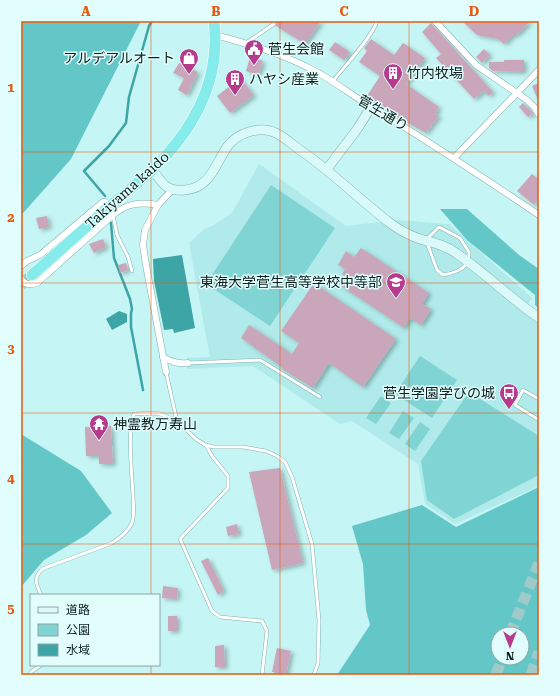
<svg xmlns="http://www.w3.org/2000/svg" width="560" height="696" viewBox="0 0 560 696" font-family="'Roboto Serif','Noto Sans JP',serif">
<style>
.built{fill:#b0eaea}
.green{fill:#80d4d3}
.forest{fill:#63c7c7;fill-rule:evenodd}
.water{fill:#3ea5a6}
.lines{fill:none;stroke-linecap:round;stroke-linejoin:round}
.stream{stroke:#3ea5a6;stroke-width:2.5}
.building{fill:#c9a6b9;filter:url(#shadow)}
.highway-tunnel{stroke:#a0cac9;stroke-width:11;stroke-dasharray:11 5.5;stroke-linecap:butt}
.lane-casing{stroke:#82b0af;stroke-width:4}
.street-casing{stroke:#82b0af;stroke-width:7}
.secondary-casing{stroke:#82b0af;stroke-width:10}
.highway-casing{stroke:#fff;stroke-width:12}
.lane{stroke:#fff;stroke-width:3}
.street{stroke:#fff;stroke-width:6}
.secondary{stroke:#daf9f9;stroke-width:9}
.highway{stroke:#85eceb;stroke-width:11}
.grid{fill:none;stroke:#e8590c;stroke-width:1;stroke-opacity:0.55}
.labels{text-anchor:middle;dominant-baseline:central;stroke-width:3;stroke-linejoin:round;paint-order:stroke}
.poi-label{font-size:14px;fill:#0b1d1d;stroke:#e1fefd;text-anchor:start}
.street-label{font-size:14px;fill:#0b1d1d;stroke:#e1fefd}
.neatline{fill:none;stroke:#e8590c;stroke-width:1.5}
.grid-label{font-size:13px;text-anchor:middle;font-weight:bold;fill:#e8590c}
</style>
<defs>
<filter id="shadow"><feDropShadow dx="3" dy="2" stdDeviation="2" flood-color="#0004"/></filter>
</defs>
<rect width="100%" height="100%" fill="#c5f5f4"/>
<!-- built -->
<path class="built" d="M259,164L346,226L397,220L449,224L532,298L528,304L539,313V486L455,524L425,504L418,464L352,421L340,424L253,366L187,369V358L210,357L189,243L203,230L212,226L232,213Z"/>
<!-- green -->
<g class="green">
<path d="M271,185L335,228L270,326L206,284Z"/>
<path d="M420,356L457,380L432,418L395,394Z"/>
<path d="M469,392L539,436V475L454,519L427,500L421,461Z"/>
<path d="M381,396L391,403L376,424L366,418Z"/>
<path d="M403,411L414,418L399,439L389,433Z"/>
<path d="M420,422L430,429L415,451L405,444Z"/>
</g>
<!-- forest -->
<g class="forest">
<path d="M21,21H141L71,159L25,211L21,215Z"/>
<path d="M440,209H467L519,255L539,269V309L535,305V295L467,240Z"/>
<path d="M21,434L81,471L112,513L86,535L44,560L21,587Z"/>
<path d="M539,487V675H337L370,625L366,610L363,564L352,526L422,505L456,527ZM498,634H522V658H498Z"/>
</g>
<!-- water -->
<g class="water">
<path d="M182,255L195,328L174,333L173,329L164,330L154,281L153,259Z"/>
<path d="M119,311L127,314V322L112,330L106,319Z"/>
</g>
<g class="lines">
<!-- stream -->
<g class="stream">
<path d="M105,196L84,171L109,146L126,123L129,97L149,26L152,21"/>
<path d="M111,223L114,258L130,299L132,309L131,313V327L143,390"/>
</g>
</g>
<!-- building -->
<g class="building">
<path d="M269,21H321L305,44L276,26V22H271Z"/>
<path d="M462,21H530L522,30L516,35H513L504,44L498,39L477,35Z"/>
<path d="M431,23L493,92L489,96L484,91L474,99L436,58L441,54L422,32Z"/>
<path d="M371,39L394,55L403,43L425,58L406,84L439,107L435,114L439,116L426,133L376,105L372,101L373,100L367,96L380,76L359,62L367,51L364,48Z"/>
<path d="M335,42L350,52L344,60L329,50Z"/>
<path d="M484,49L490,55L482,63L476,57Z"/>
<path d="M250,57L263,61L258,75L246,71Z"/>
<path d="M504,60H524V72L493,71L489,68V62H504Z"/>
<path d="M179,63L198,72L187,95L178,90L184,78L173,73Z"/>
<path d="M240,78L254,95L230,113L217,96Z"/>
<path d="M539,83V102L532,86Z"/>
<path d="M523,103L533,113L528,117L519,107Z"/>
<path d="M532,174L539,180V199L534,205L517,191Z"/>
<path d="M47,216L49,227L39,229L36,218Z"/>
<path d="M103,239L106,247L94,253L89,244Z"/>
<path d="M361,248L429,293L422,304L431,309L421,325L410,318L404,328L341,286L346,277L342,274L345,269L338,265L346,251L354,257Z"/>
<path d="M126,263L128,270L120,273L118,265Z"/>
<path d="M314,283L396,339L363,387L329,363L313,388L282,369L283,368L241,338L249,325L292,354L299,343L281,331Z"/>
<path d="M111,426L113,464H99V456H86L85,427Z"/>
<path d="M280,468L303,563L272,570L249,472Z"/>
<path d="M237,524L239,534L228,536L226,527Z"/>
<path d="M208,558L224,591L218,595L201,561Z"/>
<path d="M163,586L178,588L177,599L162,598Z"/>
<rect x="168" y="616" width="9" height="15"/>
<path d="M224,645L225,667H215V646Z"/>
<path d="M277,648L291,651L286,675L272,672Z"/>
</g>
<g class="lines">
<!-- highway-tunnel -->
<g class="highway-tunnel">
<path d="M21,285L32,275"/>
<path d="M510,634L539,563"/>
<path d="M496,675L502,658"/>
<path d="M531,675L539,652"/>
</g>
<!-- lane casing -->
<g class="lane-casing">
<g id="lane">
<path d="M246,43L274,24"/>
<path d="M333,81C343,68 374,35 377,21"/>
<path d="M113,215L117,235L128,257L132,271"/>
<path d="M439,227L460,238L469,252C469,255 469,260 467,263C463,270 451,274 443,275L437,270L426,240Z"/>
<path d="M188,363L260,360L320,397"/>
<path d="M166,372L177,421"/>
<path d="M539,399L523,390L515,405L539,420"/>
<path d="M206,445L212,456L228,476V488L180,539L212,611L220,617L262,621L267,631L262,675"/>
<path d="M41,595C36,583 33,579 42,569L112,543C120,538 128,531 132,523C135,514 133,504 133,495C132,475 127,431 134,414L158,413L177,421L196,439L205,445L214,447H243L266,451L277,456L285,462L292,477L312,544L319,620L318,663L314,675"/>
<path d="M30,675L31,672L41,665"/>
</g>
</g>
<!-- street casing -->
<g class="street-casing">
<g id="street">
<path d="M435,21L476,65L527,100L534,107L539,115"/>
<path d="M215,35C249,44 283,54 315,71C335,82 353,96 373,108C430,142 484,178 539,215"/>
<path d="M454,158L539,70"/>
<path d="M21,266L27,261L40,255L103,202L113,203"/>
<path d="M21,279C25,285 30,285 37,283L113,215C127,203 140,202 158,205"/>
<path d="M163,357C172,362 178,364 188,363"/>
<path d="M166,372L146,265L143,245L145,230L158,205L171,191"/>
</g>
</g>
<!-- secondary casing -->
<g class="secondary-casing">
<g id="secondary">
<path d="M152,169C163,184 166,192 185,190C210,188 215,165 227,147C237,133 260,125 276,133C286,138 294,146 303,152C334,174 360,200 390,223C398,229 407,234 417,238C430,242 444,244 456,253C485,273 510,298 539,318"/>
<path d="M327,169L358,128L371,107"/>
</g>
</g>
<!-- highway casing -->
<g class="highway-casing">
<path id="highway" d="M32,275C58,252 85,228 111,205C125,193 140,182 153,169C194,129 221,80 214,21"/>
</g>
<!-- lane -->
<use href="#lane" class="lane"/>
<!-- street -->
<use href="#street" class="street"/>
<!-- secondary -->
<use href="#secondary" class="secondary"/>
<!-- highway -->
<use href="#highway" class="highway"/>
</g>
<!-- grid -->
<path class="grid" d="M151,21V595M280,21V675M409,21V675M21,152H539M21,283H539M21,413H539M21,544H539M151,665V675"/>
<!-- icons -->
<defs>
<g id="civic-pin" transform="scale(1)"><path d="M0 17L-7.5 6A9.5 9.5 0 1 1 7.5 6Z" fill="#b63b8d" stroke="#e1fefd"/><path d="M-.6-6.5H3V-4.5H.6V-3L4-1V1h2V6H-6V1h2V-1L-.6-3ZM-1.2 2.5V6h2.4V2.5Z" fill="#fff"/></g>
<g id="shop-pin" transform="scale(1)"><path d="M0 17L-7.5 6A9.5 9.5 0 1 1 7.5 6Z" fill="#b63b8d" stroke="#e1fefd"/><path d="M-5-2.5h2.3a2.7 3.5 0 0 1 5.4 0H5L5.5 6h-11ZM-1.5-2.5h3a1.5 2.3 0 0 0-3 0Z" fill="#fff"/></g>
<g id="building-pin" transform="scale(1)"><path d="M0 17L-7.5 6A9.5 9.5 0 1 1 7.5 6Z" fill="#b63b8d" stroke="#e1fefd"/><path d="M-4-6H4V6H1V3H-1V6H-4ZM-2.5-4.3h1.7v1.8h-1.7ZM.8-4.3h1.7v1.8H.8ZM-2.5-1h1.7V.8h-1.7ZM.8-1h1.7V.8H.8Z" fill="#fff"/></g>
<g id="school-pin" transform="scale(1)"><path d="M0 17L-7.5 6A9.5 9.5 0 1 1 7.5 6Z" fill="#b63b8d" stroke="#e1fefd"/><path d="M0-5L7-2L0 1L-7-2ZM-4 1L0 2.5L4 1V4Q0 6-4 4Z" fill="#fff"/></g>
<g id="bus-pin" transform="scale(1)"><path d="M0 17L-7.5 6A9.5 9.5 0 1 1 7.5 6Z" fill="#b63b8d" stroke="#e1fefd"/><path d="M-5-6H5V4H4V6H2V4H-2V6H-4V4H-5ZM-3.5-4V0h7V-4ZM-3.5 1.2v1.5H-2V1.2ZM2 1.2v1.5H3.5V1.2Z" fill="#fff"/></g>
<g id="temple-pin" transform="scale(1)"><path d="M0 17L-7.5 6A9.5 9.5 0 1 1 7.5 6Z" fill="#b63b8d" stroke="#e1fefd"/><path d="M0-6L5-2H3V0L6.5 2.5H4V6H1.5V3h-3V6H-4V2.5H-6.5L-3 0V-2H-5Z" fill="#fff"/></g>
</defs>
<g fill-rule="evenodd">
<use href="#civic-pin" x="254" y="49"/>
<use href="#shop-pin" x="189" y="58"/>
<use href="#building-pin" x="393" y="73"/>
<use href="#building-pin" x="235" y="79"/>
<use href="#school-pin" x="396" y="282"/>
<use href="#bus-pin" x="509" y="393"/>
<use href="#temple-pin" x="99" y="424"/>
</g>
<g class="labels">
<!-- poi labels -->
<g class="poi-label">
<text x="268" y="49">菅生会館</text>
<text x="175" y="58" text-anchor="end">アルデアルオート</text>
<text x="407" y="73">竹内牧場</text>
<text x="249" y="79">ハヤシ産業</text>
<text x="382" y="282" text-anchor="end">東海大学菅生高等学校中等部</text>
<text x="495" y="393" text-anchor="end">菅生学園学びの城</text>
<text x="113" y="424">神霊教万寿山</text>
</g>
<!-- street labels -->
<g class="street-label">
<text transform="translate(383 113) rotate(31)">菅生通り</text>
<text transform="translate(127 190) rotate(-42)">Takiyama kaido</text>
</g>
</g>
<!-- border -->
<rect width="560" height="696" fill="none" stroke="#e1fefd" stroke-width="44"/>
<!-- legend -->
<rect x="30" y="594" width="130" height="72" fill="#e1fefd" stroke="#8ba4a3"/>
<rect x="38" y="607" width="20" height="6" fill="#daf9f9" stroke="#8ba4a3"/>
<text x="66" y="614" font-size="12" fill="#0b1d1d">道路</text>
<rect x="38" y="624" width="20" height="12" fill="#80d4d3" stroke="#8ba4a3"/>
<text x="66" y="634" font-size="12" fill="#0b1d1d">公園</text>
<rect x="38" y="644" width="20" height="12" fill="#3ea5a6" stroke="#8ba4a3"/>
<text x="66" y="654" font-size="12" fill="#0b1d1d">水域</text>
<!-- north arrow -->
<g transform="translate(510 646) rotate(180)"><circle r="19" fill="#e1fefd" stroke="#8ba4a3"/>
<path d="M0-3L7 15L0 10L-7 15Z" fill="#b63b8d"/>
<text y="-6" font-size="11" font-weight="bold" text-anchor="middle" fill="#0b1d1d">N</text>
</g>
<rect x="22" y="22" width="516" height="652" class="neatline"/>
<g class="grid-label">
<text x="86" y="16">A</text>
<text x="216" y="16">B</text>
<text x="344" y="16">C</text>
<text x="474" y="16">D</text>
<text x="11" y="92">1</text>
<text x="11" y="222">2</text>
<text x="11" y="353">3</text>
<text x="11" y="483">4</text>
<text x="11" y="613">5</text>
</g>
</svg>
